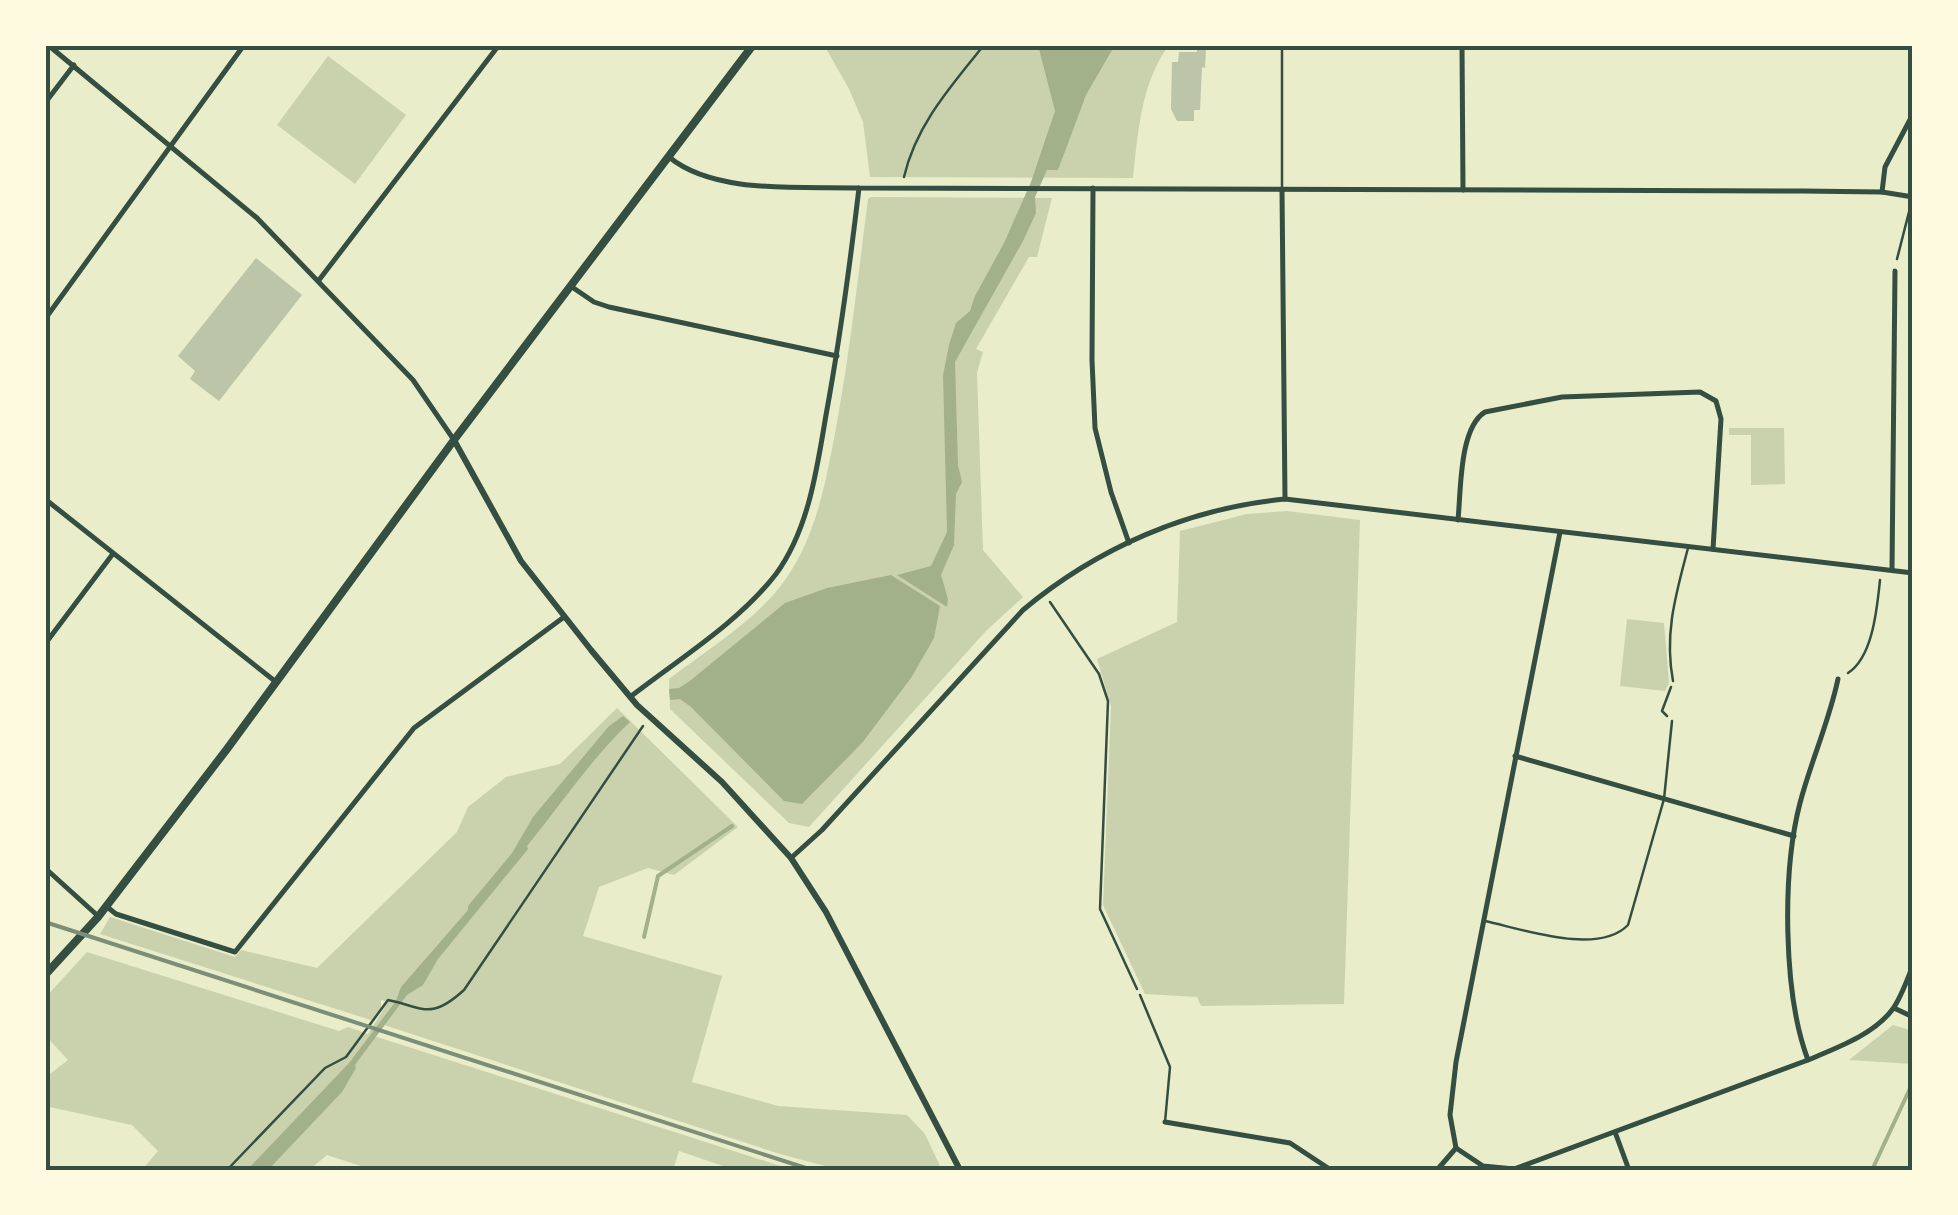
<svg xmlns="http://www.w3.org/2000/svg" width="1958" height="1215" viewBox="0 0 1958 1215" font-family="'IBM Plex Serif',serif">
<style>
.green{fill:#cad2ad}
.water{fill:#a3b18a}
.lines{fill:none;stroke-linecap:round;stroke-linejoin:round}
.stream{stroke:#a3b18a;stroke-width:4}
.building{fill:#bcc5a7}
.path{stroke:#344e41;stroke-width:2.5}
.service{stroke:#344e41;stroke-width:2.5}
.minor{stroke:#344e41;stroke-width:5}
.tertiary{stroke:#344e41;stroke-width:6}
.secondary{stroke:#344e41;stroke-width:8}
.rail{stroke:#7c8e77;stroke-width:4}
.neatline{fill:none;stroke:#344e41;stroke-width:4}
</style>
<rect width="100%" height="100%" fill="#e9edc9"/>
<!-- green -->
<g class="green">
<path d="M824,45H1169C1141,83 1138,132 1133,178L870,177L863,122L849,89Z"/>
<path d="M328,56L406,115L355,184L277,125Z"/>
<path d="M871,197L1052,198L1037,257H1029L976,349L983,352L977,373L983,550L1023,597L986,631L809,827L789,823L670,709L669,679C708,649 757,620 785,580C817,535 826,480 836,428C850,352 858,276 868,199Z"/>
<path d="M1729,428H1784L1785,484L1751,485V435H1729Z"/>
<path d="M1287,511L1360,520L1344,1004L1201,1006L1197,997L1145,994L1103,905L1111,706L1097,659L1177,622L1180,531L1247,514Z"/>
<path d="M1627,619L1664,623L1669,683L1665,691L1620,686Z"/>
<path d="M617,708L738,827L674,875L648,868L599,887L583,936L722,976L692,1082L778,1106L907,1115L925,1134L942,1170H840L780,1154L384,1025L398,1007L371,1035L793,1170L729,1168L679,1151L673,1170H373L327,1155L309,1170H142L158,1151L132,1125L45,1106V1078L68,1060L45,1035V998L87,952L339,1031L348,1027L368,1034L388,1002L381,1000V1008L374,1021L100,934L110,917L235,957L241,950L317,968L457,832L468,807L506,777L560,764Z"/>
<path d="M1893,1025L1913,1031V1064L1849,1060Z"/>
</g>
<!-- water -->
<g class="water">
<path d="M1038,45H1115L1086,95L1058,170H1047L1035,197L1036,213L1023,241L955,362L958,465L962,482L956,494L954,545L941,575L948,599L947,607L897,575L931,566L947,532L943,375L949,345L956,323L970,311L975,296L1004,243L1031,182L1055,111Z"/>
<path d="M891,575L940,606L934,638L911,678L862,743L802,804L784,801L691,707L680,699L670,700L669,689L679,688L691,680L785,603L827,588Z"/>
<path d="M623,716L630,722C591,759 562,803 527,846L528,849L438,959L423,985L407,995L355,1065L356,1068L342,1092L268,1170H247L349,1063L396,1001L401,987L468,910V906L512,853L533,817L609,726Z"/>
</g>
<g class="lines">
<!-- stream -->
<g class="stream">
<path d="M644,937L658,876L732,826"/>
<path d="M1872,1170L1913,1082"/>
</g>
</g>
<!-- building -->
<g class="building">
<path d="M1197,49H1206L1205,68L1202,67L1200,110H1194V121H1177L1171,109L1172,62H1178L1179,52H1197Z"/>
<path d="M256,258L302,295L219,401L190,379L195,371L178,356Z"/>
</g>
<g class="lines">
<!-- path -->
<g class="path">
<path d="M904,177C916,125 951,86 984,45"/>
<path d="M1897,259L1910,208"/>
<path d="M1050,602L1099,674L1108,701L1100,909L1137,989"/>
<path d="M1848,673C1873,657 1877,608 1880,580"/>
<path d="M1667,716L1662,711L1671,687"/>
<path d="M227,1170L325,1068L346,1057L388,1000C423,1007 430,1021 464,990L643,726"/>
</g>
<!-- service -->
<g class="service">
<path d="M1282,188V45"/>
<path d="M1673,681C1664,633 1676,594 1688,548"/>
<path d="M1485,921C1522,929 1598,956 1628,925L1664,799L1672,721"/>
<path d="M1140,995L1170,1067L1165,1122"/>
</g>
<!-- minor -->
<g class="minor">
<path d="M48,45L257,218L413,380L454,440"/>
<path d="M1462,45L1463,190"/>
<path d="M1662,46L1664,45"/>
<path d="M45,103L74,65"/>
<path d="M669,157C715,195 802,186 859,188L1802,191L1882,192L1913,197"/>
<path d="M1093,188L1092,360L1095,428L1111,492L1129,543"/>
<path d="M1282,190L1285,499"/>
<path d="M1882,192L1885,167L1913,114"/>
<path d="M319,280L499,45"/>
<path d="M572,287L594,302L609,307L837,356"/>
<path d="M45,319L244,45"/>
<path d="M45,499L276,682"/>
<path d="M1458,520C1461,491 1459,428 1485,412L1562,397L1700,392L1716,401L1721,419L1713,549"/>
<path d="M1892,570L1895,271"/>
<path d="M45,644L112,555"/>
<path d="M630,697C679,659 738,623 776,574C809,529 817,468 826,415C840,339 850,264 859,188"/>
<path d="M1515,756L1794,836"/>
<path d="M791,858L822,830L1023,610C1097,548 1189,508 1285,499L1913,573"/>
<path d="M45,868L98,916"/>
<path d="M106,906L116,914L235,952L414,728L564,617"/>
<path d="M1894,1008L1913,1017"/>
<path d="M1808,1060C1783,994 1782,872 1800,803C1811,761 1829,722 1838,679"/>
<path d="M1165,1122L1290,1143L1331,1170"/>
<path d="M1615,1132L1629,1170"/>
<path d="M1456,1148L1450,1115L1456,1062L1560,532"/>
<path d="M1456,1148L1483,1166L1514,1169L1808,1060C1836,1048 1873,1035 1892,1010C1901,998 1907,980 1913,965"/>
<path d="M1437,1170L1456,1148"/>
</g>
<!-- tertiary -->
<path class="tertiary" d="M454,440L521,561L591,650L637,705L722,782L791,858L826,912L960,1170"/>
<!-- secondary -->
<path class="secondary" d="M45,975L98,917L227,749L454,440L753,45"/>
<!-- rail -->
<path class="rail" d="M45,922L812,1170"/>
</g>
<!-- border -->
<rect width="1958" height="1215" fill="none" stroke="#fefae0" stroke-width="95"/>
<rect x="48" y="48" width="1862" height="1120" class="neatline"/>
</svg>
